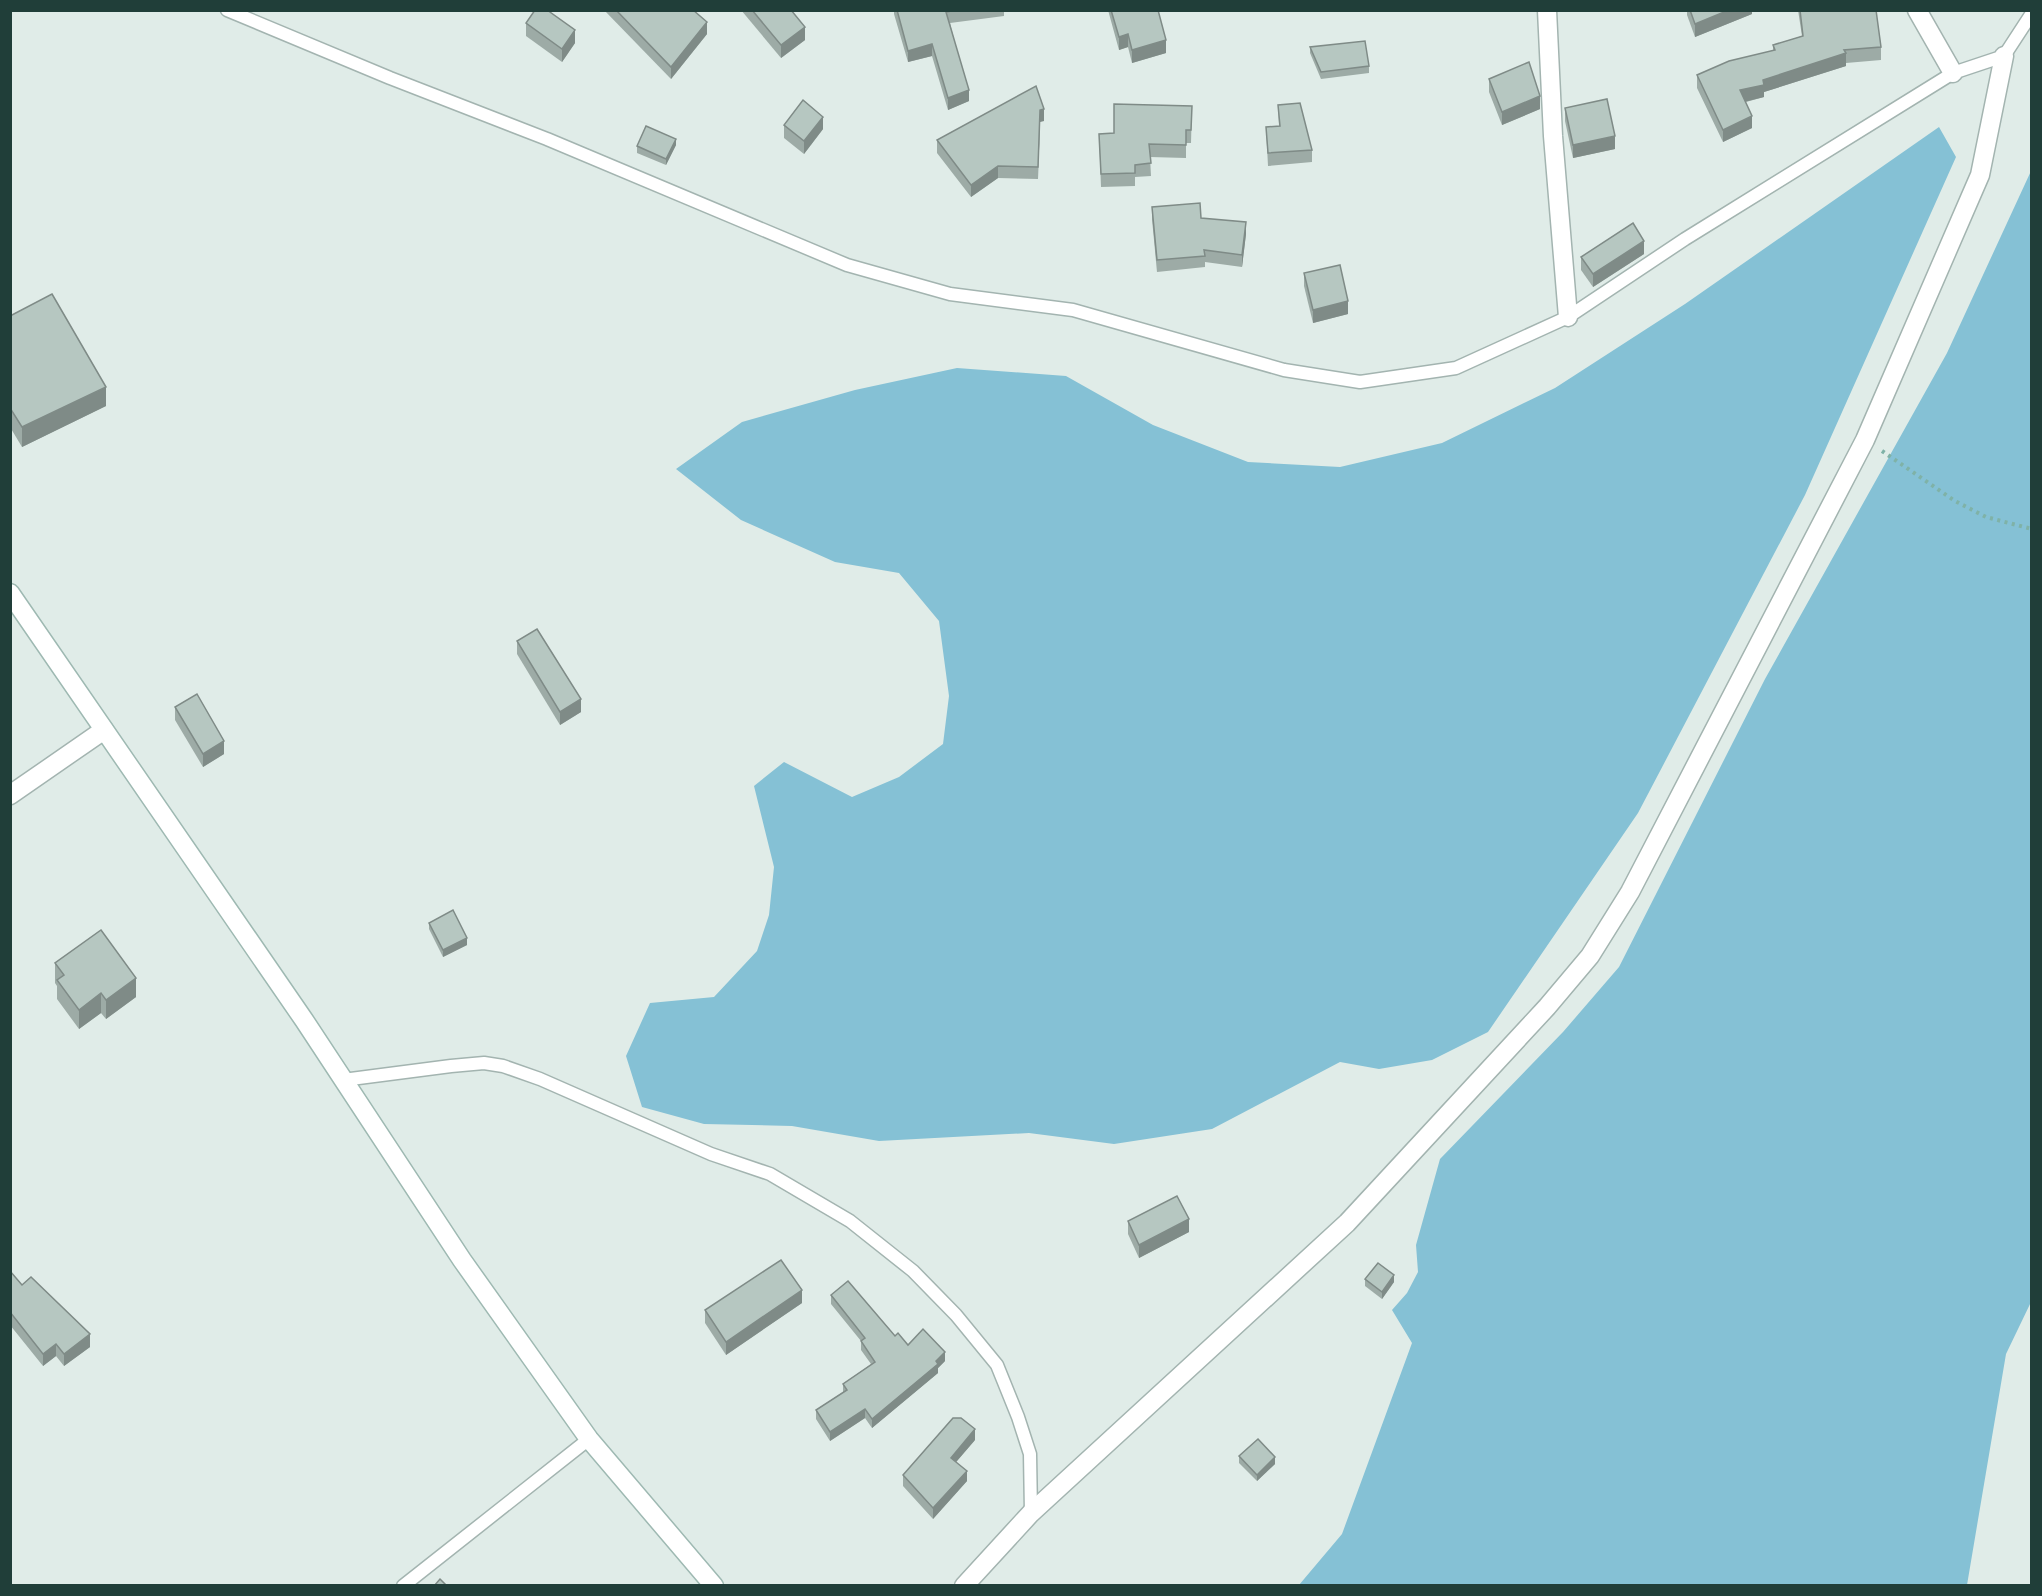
<svg xmlns="http://www.w3.org/2000/svg" width="2042" height="1596" viewBox="0 0 2042 1596" font-family="'PT Sans',sans-serif">
<style>
.water{fill:#85c1d5}
.lines{fill:none;stroke-linecap:round;stroke-linejoin:round}
.service-casing{stroke:#a3b4b0;stroke-width:15}
.minor-casing{stroke:#a3b4b0;stroke-width:21}
.secondary-casing{stroke:#9eb9b2;stroke-width:21}
.path{stroke:#7fb2a7;stroke-width:4;stroke-dasharray:3 4.5;stroke-linecap:butt}
.service{stroke:#fff;stroke-width:12}
.minor{stroke:#fff;stroke-width:18}
.secondary{stroke:#fff;stroke-width:18}
.wall{fill:#9daba6}
.shaded-wall{fill:#7f8b87}
.building{fill:#b6c7c1;stroke:#7f8b87;stroke-width:1.5}
</style>
<rect width="100%" height="100%" fill="#e0ece8"/>
<!-- water -->
<g class="water">
<path d="M1939,127L1956,157L1805,495L1638,813L1488,1032L1432,1060L1379,1069L1340,1062L1212,1129L1114,1144L1029,1133L879,1141L792,1126L704,1124L642,1107L626,1056L650,1003L714,997L757,951L769,915L774,867L754,786L784,762L852,797L899,777L943,744L949,696L939,621L899,573L835,562L741,520L676,469L742,422L855,390L957,368L1066,376L1153,425L1248,462L1340,467L1442,443L1555,388L1685,304Z"/>
<path d="M2031,171V1302L2006,1354L1967,1585H1299L1342,1534L1412,1343L1392,1310L1407,1293L1418,1272L1416,1245L1440,1159L1563,1032L1619,967L1765,679L1947,353Z"/>
</g>
<g class="lines">
<!-- service casing -->
<g class="service-casing">
<g id="service">
<path d="M227,10L390,78L547,139L847,265L950,294L1073,310L1284,370L1360,382L1456,368L1568,317L1685,239L1953,73L2004,56L2032,13"/>
<path d="M343,1080L451,1066L484,1063L503,1066L540,1079L711,1154L770,1174L850,1221L913,1271L956,1315L997,1365L1018,1417L1030,1454L1031,1513"/>
<path d="M403,1586L589,1439"/>
</g>
</g>
<!-- minor casing -->
<g class="minor-casing">
<g id="minor">
<path d="M1547,10L1553,136L1568,317"/>
<path d="M1917,10L1953,73"/>
<path d="M10,795L104,730"/>
<path d="M964,1586L1031,1513L1347,1223L1547,1007L1590,956L1630,892L1865,440L1980,175L2004,56"/>
</g>
</g>
<!-- secondary casing -->
<g class="secondary-casing">
<path id="secondary" d="M10,593L304,1020L462,1260L589,1439L714,1586"/>
</g>
<!-- path -->
<path class="path" d="M1882,451L1955,501L1986,517L2032,529"/>
<!-- service -->
<use href="#service" class="service"/>
<!-- minor -->
<use href="#minor" class="minor"/>
<!-- secondary -->
<use href="#secondary" class="secondary"/>
</g>
<!-- wall -->
<g class="wall">
<path d="M604,10H695L707,34L671,79Z"/>
<path d="M741,10H791L805,40L781,58Z"/>
<path d="M894,10H1004V16L950,23L969,101L948,110L932,56L908,62L894,14Z"/>
<path d="M1108,10H1158L1166,53L1132,63L1128,47L1119,50Z"/>
<path d="M1687,10H1752V14L1695,37L1687,15Z"/>
<path d="M1798,10H1876L1881,47V60L1846,63V66L1764,92V97L1746,102L1752,128L1723,142L1697,88V75L1773,51V45L1802,36Z"/>
<path d="M526,23L575,43L562,62L526,36Z"/>
<path d="M1310,47L1369,66V73L1321,79L1310,53Z"/>
<path d="M1489,79L1540,109L1502,125L1489,92Z"/>
<path d="M1278,105L1312,150V162L1268,166L1266,127L1279,126Z"/>
<path d="M1192,106L1191,143H1186V158L1150,157L1151,176L1135,177V186L1101,187L1099,134L1114,133Z"/>
<path d="M1565,108L1615,149L1573,158L1565,121Z"/>
<path d="M1044,121L1040,122L1038,179L998,178L971,197L937,153V140Z"/>
<path d="M784,125L823,129L804,154L784,138Z"/>
<path d="M676,145L666,165L637,153V146Z"/>
<path d="M1152,207L1201,218L1246,234L1242,267L1205,262V267L1157,272L1152,219Z"/>
<path d="M1644,254L1593,287L1581,270V257Z"/>
<path d="M1304,273L1348,314L1313,323L1304,286Z"/>
<path d="M10,316L106,406L22,447L10,427Z"/>
<path d="M517,641L581,712L560,725L517,654Z"/>
<path d="M175,707L224,754L203,767L175,720Z"/>
<path d="M429,923L467,945L443,957L429,929Z"/>
<path d="M55,963L136,997L106,1019L101,1013L79,1029L57,999V986L55,983Z"/>
<path d="M1128,1221L1189,1232L1139,1258L1128,1234Z"/>
<path d="M10,1271L22,1285L90,1347L64,1366L56,1356L43,1366L10,1325Z"/>
<path d="M1365,1279L1394,1282L1382,1299L1365,1286Z"/>
<path d="M831,1295L908,1345L945,1361L938,1368V1373L872,1428L865,1418L830,1441L816,1419V1410L843,1392V1384L871,1364L861,1350V1341L831,1304Z"/>
<path d="M802,1303L726,1355L705,1323V1310Z"/>
<path d="M975,1440L956,1462L967,1481L933,1519L903,1486V1475Z"/>
<path d="M1239,1456L1275,1464L1257,1481L1239,1463Z"/>
</g>
<!-- shaded-wall -->
<g class="shaded-wall">
<path d="M1729,10H1752V14L1695,37V24Z"/>
<path d="M707,22V34L671,79V67Z"/>
<path d="M805,27V40L781,58V45Z"/>
<path d="M575,30V43L562,62V49Z"/>
<path d="M1128,34V47L1119,50V37Z"/>
<path d="M1166,40V53L1132,63V50Z"/>
<path d="M932,44V56L908,62V51Z"/>
<path d="M1846,53V66L1764,92V97L1740,103V90L1763,80Z"/>
<path d="M969,90V101L948,110V98Z"/>
<path d="M1540,96V109L1502,125V112Z"/>
<path d="M1044,109V121L1040,122L1038,179L1040,110Z"/>
<path d="M1752,116V128L1723,142V130Z"/>
<path d="M823,117V129L804,154V141Z"/>
<path d="M1615,136V149L1573,158V145Z"/>
<path d="M676,139V145L666,165V159Z"/>
<path d="M998,166V178L971,197V185Z"/>
<path d="M1246,222V234L1242,267V255Z"/>
<path d="M1644,241V254L1593,287V274Z"/>
<path d="M1348,301V314L1313,323V310Z"/>
<path d="M106,387V406L22,447V427Z"/>
<path d="M581,699V712L560,725V712Z"/>
<path d="M224,741V754L203,767V754Z"/>
<path d="M467,938V945L443,957V950Z"/>
<path d="M136,978V997L106,1019V1000Z"/>
<path d="M101,993V1013L79,1029V1010Z"/>
<path d="M1189,1219V1232L1139,1258V1245Z"/>
<path d="M1394,1275V1282L1382,1299V1292Z"/>
<path d="M802,1290V1303L726,1355V1342Z"/>
<path d="M90,1334V1347L64,1366V1354Z"/>
<path d="M56,1344V1356L43,1366V1354Z"/>
<path d="M945,1352V1361L938,1368V1373L872,1428V1419L936,1361Z"/>
<path d="M865,1409V1418L830,1441V1432Z"/>
<path d="M975,1429V1440L951,1468V1458Z"/>
<path d="M1275,1457V1464L1257,1481V1475Z"/>
<path d="M967,1471V1481L933,1519V1508Z"/>
</g>
<!-- building -->
<g class="building">
<path d="M535,10H547L575,30L562,49L526,23Z"/>
<path d="M616,10H693L707,22L671,67Z"/>
<path d="M752,10H791L805,27L781,45Z"/>
<path d="M897,10H958L946,12L969,90L948,98L932,44L908,51Z"/>
<path d="M1111,10H1158L1166,40L1132,50L1128,34L1119,37Z"/>
<path d="M1690,10H1729L1695,24Z"/>
<path d="M1800,10H1876L1881,47L1844,50L1846,53L1763,80L1764,85L1740,90L1752,116L1723,130L1697,75L1729,61L1775,50L1773,45L1803,36Z"/>
<path d="M1365,41L1369,66L1321,72L1310,47Z"/>
<path d="M1529,62L1540,96L1502,112L1489,79Z"/>
<path d="M1036,86L1044,109L1040,110L1038,167L998,166L971,185L937,140Z"/>
<path d="M1607,99L1615,136L1573,145L1565,108Z"/>
<path d="M803,100L823,117L804,141L784,125Z"/>
<path d="M1300,103L1312,150L1268,153L1266,127L1280,126L1278,105Z"/>
<path d="M1114,104L1192,106L1191,130H1186V145L1149,144L1151,163L1135,165V173L1101,174L1099,134L1114,133Z"/>
<path d="M646,126L676,139L666,159L637,146Z"/>
<path d="M1200,203L1201,218L1246,222L1242,255L1204,250L1205,256L1157,260L1152,207Z"/>
<path d="M1633,223L1644,241L1593,274L1581,257Z"/>
<path d="M1340,265L1348,301L1313,310L1304,273Z"/>
<path d="M52,294L106,387L22,427L10,408V316Z"/>
<path d="M537,629L581,699L560,712L517,641Z"/>
<path d="M197,694L224,741L203,754L175,707Z"/>
<path d="M453,910L467,938L443,950L429,923Z"/>
<path d="M101,930L136,978L106,1000L101,993L79,1010L57,980L64,975L55,963Z"/>
<path d="M1177,1196L1189,1219L1139,1245L1128,1221Z"/>
<path d="M781,1260L802,1290L726,1342L705,1310Z"/>
<path d="M1378,1263L1394,1275L1382,1292L1365,1279Z"/>
<path d="M10,1271L22,1285L31,1277L90,1334L64,1354L56,1344L43,1354L10,1312Z"/>
<path d="M848,1281L895,1336L898,1333L908,1345L923,1329L945,1352L936,1361L938,1364L872,1419L865,1409L830,1432L816,1410L847,1390L843,1384L875,1362L861,1341L865,1338L831,1295Z"/>
<path d="M953,1418H961L975,1429L951,1458L967,1471L933,1508L903,1475Z"/>
<path d="M1258,1439L1275,1457L1257,1475L1239,1456Z"/>
<path d="M440,1579L447,1586H434Z"/>
</g>
<!-- border -->
<rect width="2042" height="1596" fill="none" stroke="#203e39" stroke-width="24"/>
</svg>
